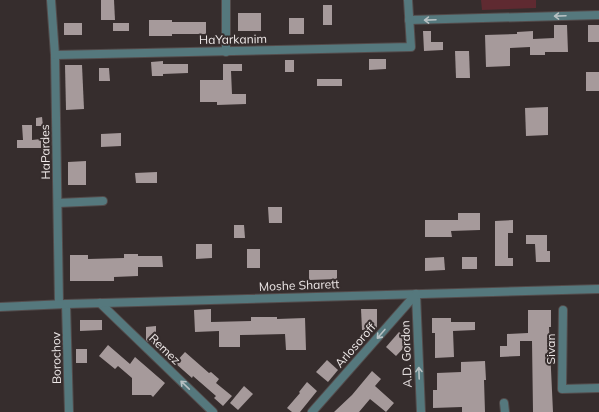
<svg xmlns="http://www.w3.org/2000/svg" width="599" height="412" viewBox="0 0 599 412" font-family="Mulish,sans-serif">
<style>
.green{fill:#5f2a31}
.building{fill:#a69a9b}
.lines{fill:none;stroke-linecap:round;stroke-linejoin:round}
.minor-casing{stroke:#534b4b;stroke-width:10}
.minor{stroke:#55787d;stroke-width:8}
.oneway{stroke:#b8c1c3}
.labels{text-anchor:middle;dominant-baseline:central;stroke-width:4;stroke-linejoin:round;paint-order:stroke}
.street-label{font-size:12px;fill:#eee8e8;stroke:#362d2d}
</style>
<rect width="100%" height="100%" fill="#362d2d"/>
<!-- green -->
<path class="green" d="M481,0H536V8L482,10Z"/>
<!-- building -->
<g class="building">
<path d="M101,0H114L115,20H101Z"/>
<rect x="323" y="5" width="9" height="20"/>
<rect x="238" y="13" width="23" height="18"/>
<rect x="289" y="18" width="15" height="16"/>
<path d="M149,20H172V22H206V34H172V36H149Z"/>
<rect x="64" y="23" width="18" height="12"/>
<rect x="113" y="23" width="16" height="8"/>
<path d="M554,25H567L568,52H545V55H530V47L510,48V66L486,67L485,35L517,34V32L533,31V39L554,38Z"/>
<rect x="588" y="25" width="11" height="17"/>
<path d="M423,31H431V42H443V50L424,51Z"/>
<path d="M455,51H469L470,78H456Z"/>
<path d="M369,59H386V69L369,70Z"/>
<rect x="285" y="60" width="9" height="12"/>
<path d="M163,61V64H188V73L163,74V76H152L151,62Z"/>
<path d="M223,64H242V71H231L232,94H246V104L217,105V102H200V80H223Z"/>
<path d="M65,65H82L84,109L66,110Z"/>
<path d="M99,68H109L110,81H99Z"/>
<rect x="586" y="72" width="13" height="19"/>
<rect x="317" y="79" width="25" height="7"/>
<path d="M548,107V135L526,136L525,108Z"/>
<path d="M42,117L43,126H36V118Z"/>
<path d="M22,125H32V140L41,139V148H17V140H23Z"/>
<path d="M121,133V146L101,147V134Z"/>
<path d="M86,161V185H68V162Z"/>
<path d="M157,172V183H136L135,173Z"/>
<path d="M268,207H282V223H269Z"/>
<path d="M458,213H480V230L451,231L452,237H425V220H458Z"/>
<path d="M513,220V233H508V258H513V266H495V221Z"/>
<path d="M234,225H244L245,238H234Z"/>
<path d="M526,235H547V251H550V262H536L535,244H526Z"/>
<path d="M196,244H212V258L196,259Z"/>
<rect x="247" y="249" width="13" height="19"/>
<path d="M124,254H138V256H162L163,267H138V276L114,277V281H70V255H88V259L124,258Z"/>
<path d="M444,257L445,270L425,271V258Z"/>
<rect x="462" y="257" width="15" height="12"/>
<path d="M309,270H337V279L309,280Z"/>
<path d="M211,309V322L251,321V317H277V319L305,318L306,350H286L285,334L240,335V347H219V331L195,332L194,310Z"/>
<path d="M361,309H377V330H362Z"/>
<path d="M528,310H551V327H549L553,412H533L532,341H520V356L500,357V346H507V334L528,333Z"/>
<path d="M432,318H451V322H475V330L453,331L454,357L435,358V333H432Z"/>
<path d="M80,320H102V330L80,331Z"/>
<path d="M156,326V342H148L146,340V327Z"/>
<path d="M399,332L410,341L396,356L386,347Z"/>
<path d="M108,345L130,364L135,357L165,383L153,397L151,395H132V378L118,366L115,369L99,356Z"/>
<rect x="76" y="349" width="11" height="14"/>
<path d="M185,352L209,373L211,372L219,379L216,383L232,396L223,406L214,398L216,396L193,376L192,378L175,363Z"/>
<path d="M327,360L338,370L328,382L316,372Z"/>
<path d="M485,361L486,380H484L485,412H462V407L433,408V390H437V373L461,372V362Z"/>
<path d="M372,371L381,379L375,386L394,403L386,412L370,399L359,412H334L352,395Z"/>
<path d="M307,382L317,391L300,412H292L287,408L300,393L299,392Z"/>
<path d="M244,386L253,394L238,410L230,403Z"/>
</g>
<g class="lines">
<!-- minor casing -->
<g class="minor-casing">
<g id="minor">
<path d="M51,0L55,55L59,304"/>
<path d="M226,0V52"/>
<path d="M409,20L599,15"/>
<path d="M55,55L411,47L408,0"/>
<path d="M58,203L103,201"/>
<path d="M416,294L421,412"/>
<path d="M100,303L213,412"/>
<path d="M66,304L69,412"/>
<path d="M0,307L66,304L599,289"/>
<path d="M563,310L562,389L599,388"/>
<path d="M504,403L505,412"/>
<path d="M312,412L416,294"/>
</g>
</g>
<!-- minor -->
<use href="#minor" class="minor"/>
</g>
<!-- one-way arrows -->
<defs><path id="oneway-shaft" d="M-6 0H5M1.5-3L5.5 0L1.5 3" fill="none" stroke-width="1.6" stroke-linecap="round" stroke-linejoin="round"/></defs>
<g class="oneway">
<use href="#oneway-shaft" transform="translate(560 16) rotate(178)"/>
<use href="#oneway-shaft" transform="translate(430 20) rotate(178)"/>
<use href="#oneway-shaft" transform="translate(381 334) rotate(131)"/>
<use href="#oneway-shaft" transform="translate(419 373) rotate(-92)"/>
<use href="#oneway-shaft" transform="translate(185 385) rotate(-136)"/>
</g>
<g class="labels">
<!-- street labels -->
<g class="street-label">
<text transform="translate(233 39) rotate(-1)">HaYarkanim</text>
<text transform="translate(45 152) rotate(-91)">HaPardes</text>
<text transform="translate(299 285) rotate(-2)">Moshe Sharett</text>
<text transform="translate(355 345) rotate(-49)">Arlosoroff</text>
<text transform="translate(165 349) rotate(44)">Remez</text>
<text transform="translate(550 349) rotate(-90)">Sivan</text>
<text transform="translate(406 354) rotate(-92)">A.D. Gordon</text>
<text transform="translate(56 358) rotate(-91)">Borochov</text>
</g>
</g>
</svg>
